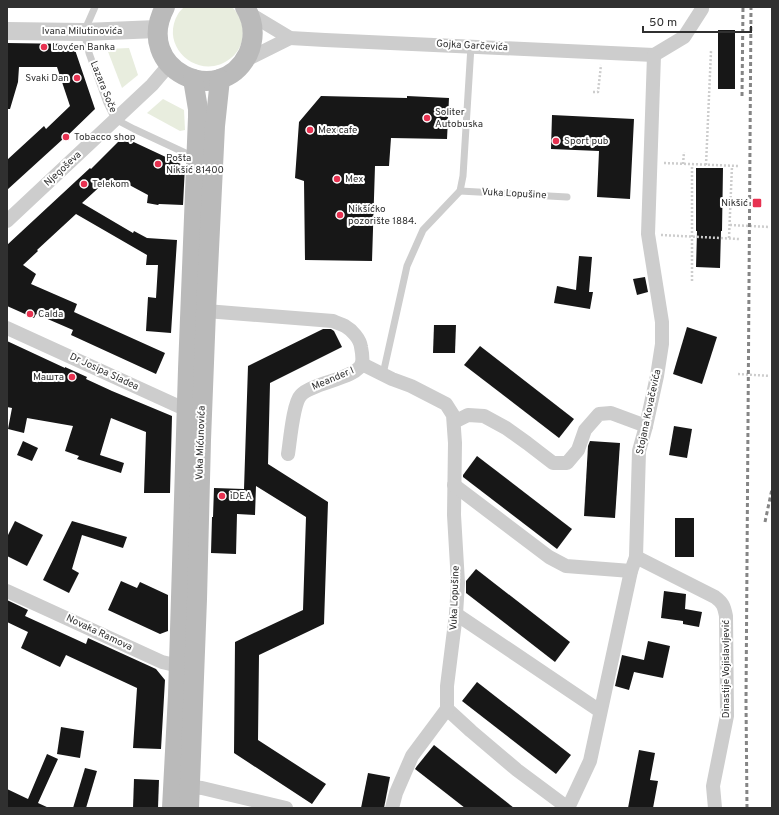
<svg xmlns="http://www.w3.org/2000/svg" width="779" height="815" viewBox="0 0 779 815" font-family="Overpass,sans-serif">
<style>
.green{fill:#e8edde}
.building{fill:#171717}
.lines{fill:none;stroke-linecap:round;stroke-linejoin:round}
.path{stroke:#cdcdcd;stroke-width:2.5;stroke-dasharray:2 2;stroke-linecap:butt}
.service{stroke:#cdcdcd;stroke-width:7}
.minor{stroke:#cdcdcd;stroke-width:14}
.tertiary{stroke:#cdcdcd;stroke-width:18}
.secondary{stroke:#bababa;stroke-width:20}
.rail{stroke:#858585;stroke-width:3;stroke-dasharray:4 3;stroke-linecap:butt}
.poi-dot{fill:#e73251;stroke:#fff;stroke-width:1.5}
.labels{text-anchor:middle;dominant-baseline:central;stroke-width:4;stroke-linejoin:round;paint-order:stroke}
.street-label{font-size:10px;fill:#303030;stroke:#fff}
.poi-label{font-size:10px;fill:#303030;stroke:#fff;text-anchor:start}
</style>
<rect width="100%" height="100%" fill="#fff"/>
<!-- green -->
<g class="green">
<path d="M184,7H232C241,16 245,28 242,41C240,48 236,54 231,58C201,83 158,48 178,14C179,12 182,9 184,7Z"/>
<path d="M129,48L138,75L122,88L107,49Z"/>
<path d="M163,99L184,110L185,130L180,131L147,113Z"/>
</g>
<!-- building -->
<g class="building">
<rect x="718" y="30" width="17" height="59"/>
<path d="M7,43L73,44L95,109L64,139H63L7,190V160L44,126L46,129L70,106L57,67H19L18,82L10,109H7Z"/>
<path d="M321,96L407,98V96L449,98L447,139L391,138L389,166H375L372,261L305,260L304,181L295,178L299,122Z"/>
<path d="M552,115L634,119L630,199L597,197L599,151L551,149Z"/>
<path d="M123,137L185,166L183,205L159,204L158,205L147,203L148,195L120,180L113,187L106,181L82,203L133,233L134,231L147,238L177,240L171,333L146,331L148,297L156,298L158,265H146L147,255L76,214L37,250L38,251L23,265L36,274L31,284L77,304L74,312L165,353L156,374L71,335L73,330L36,314L34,318L7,306V245L90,168L91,169Z"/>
<path d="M696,168H723L722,231H721L720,268L696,267L697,231H696Z"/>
<path d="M579,256L592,257L589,292H593L590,309L554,303L557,286L576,290Z"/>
<path d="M645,277L648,292L637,295L633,279Z"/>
<path d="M434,325H456L455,353H433Z"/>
<path d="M687,327L717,337L702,384L673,374Z"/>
<path d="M323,329H331L334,331L342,347L270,383L268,464L328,502L324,624L259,655L258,740L326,784L312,804L234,753L235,642L303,610L306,517L256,486L255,515L237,514L236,554L211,553L212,517H213L214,488L244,489L248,366Z"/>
<path d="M7,341L65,368V367L87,377L86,379L112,391L172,416L170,493H144L146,432L111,418L100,455L124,463L121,473L77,459L79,456L65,451L73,426L27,418L24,433L8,429L12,408L7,407Z"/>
<path d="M480,346L574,419L559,438L464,365Z"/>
<path d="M674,426L692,429L687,458L669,455Z"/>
<path d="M23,441L38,448L32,461L17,455Z"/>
<path d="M590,441L620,443L615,518L584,516L588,446Z"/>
<path d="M477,456L572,529L557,549L463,477V475Z"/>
<rect x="675" y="518" width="19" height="39"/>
<path d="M15,521L43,535L27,566L7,556V537Z"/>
<path d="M72,521L127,537L123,548L82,535L72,569L79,573L69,593L43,580Z"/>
<path d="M476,569L570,642L555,662L466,593V581Z"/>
<path d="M121,581L137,588L140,582L168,595V631L160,634L108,610Z"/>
<path d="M664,591L686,594L685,609L702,612L699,627L683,624V621L661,618Z"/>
<path d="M7,600L28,610L25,616L86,644L88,638L156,669L165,680L161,749L133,748L137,688L66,655L60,667L21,648L28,632L7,622Z"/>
<path d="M648,641L670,646L663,678L634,672L629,690L615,686L622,655L644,660Z"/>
<path d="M477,682L571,755L556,774L462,701Z"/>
<path d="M61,727L84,731L80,758L57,754Z"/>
<path d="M434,745L514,808H465L415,769L417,766Z"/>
<path d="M639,750L655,753L650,780L658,781L653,808H628Z"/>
<path d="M47,754L58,759L38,803L49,808H7V789L28,799Z"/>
<path d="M85,768L97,771L86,808H73Z"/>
<path d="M368,773L390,777L384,808H361Z"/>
<path d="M134,779L159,780L158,808H133Z"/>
</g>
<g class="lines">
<!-- path -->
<g class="path">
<path d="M593,92H598L601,65"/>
<path d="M664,163L739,166"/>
<path d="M683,164L684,152"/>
<path d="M706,165L711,51"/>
<path d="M730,225L770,227"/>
<path d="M661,235L739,239"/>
<path d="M729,238L732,166"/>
<path d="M692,281V165"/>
<path d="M738,374L770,376"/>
</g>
<!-- service -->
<g class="service">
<path d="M95,7L84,32L89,53L107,103L115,119L134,129L194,157"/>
<path d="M471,46L463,176L460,191L567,197"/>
<path d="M383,374L407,266L423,230L460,191"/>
</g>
<!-- minor -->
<g class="minor">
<path d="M250,14L290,38L325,40L654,55"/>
<path d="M654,55L684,37L702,9V7"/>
<path d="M244,61L290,38"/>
<path d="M7,221L152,85L169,65"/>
<path d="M206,311L333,321C337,323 341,324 345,326C352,330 360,339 361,347C362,352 363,358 362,363C357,379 313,382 301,395C293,403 290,442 288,454"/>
<path d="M7,328L178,406L196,407"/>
<path d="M362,364L392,379L411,386L446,404L453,415L455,443L454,515L458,583L456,614L447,686V709L471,731L517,770L568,808"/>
<path d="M454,422L468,415L484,416L506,428L527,443L553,463H567L578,450L585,430L599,414L611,413L646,426"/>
<path d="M454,485L549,557L566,566L631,571"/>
<path d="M636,557L715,597C723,603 724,606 726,616L727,716L713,786L715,808"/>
<path d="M7,591L162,662L179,666H187"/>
<path d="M456,614L600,711"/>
<path d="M190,787L202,788L286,808"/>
<path d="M392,808L396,793L412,756L447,709"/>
<path d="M568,808L590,761L631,571L636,557L639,451L646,426L657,376L662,344V322L648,234L654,55"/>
</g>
<!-- tertiary -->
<path class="tertiary" d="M7,31L84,32L157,29"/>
<!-- secondary -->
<g class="secondary">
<path d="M165,7C132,69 220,111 248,54C255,38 254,22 245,7"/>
<path d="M172,808L178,695L188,369L198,117V109L193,79"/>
<path d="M189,808L197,599L201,440L206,311L215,126L220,79"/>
</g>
<!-- rail -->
<g class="rail">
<path d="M742,96L743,7"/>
<path d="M765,522L772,489"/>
<path d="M747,808L746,701L751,7"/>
</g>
</g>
<!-- markers -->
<g class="poi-dot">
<circle cx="44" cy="47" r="4"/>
<circle cx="77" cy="78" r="4"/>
<circle cx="427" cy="118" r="4"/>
<circle cx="310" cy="130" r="4"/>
<circle cx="66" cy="137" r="4"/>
<circle cx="556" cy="141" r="4"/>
<circle cx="158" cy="164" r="4"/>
<circle cx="337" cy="179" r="4"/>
<circle cx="84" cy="184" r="4"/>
<rect x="752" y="198" width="10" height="10" rx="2"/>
<circle cx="340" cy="215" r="4"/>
<circle cx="30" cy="314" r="4"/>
<circle cx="72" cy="377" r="4"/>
<circle cx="222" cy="496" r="4"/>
</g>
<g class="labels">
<!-- street labels -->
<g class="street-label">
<text x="82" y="31">Ivana Milutinovića</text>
<text transform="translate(472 46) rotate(3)">Gojka Garčevića</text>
<text transform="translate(103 87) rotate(68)">Lazara Soče</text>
<text transform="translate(63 169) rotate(-43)">Njegoševa</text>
<text transform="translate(514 194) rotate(3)">Vuka Lopušine</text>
<text transform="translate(104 372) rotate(25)">Dr Josipa Sladea</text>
<text transform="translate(333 379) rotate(-23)">Meander I</text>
<text transform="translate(649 412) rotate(-78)">Stojana Kovačevića</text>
<text transform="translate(201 443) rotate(-88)">Vuka Mićunovića</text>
<text transform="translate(455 598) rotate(-88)">Vuka Lopušine</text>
<text transform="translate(99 633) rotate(25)">Novaka Ramova</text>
<text transform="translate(726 669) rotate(-90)">Dinastije Vojislavljević</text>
</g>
<!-- poi labels -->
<g class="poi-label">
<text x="52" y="47">Lovćen Banka</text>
<text x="69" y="78" text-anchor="end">Svaki Dan</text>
<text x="435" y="112">Soliter<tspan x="435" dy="12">Autobuska</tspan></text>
<text x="318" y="130">Mex cafe</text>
<text x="74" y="137">Tobacco shop</text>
<text x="564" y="141">Sport pub</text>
<text x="166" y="158">Pošta<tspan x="166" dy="12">Nikšić 81400</tspan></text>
<text x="345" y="179">Mex</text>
<text x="92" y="184">Telekom</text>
<text x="748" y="203" text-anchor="end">Nikšić</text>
<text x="348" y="209">Nikšićko<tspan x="348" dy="12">pozorište 1884.</tspan></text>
<text x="38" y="314">Calda</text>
<text x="64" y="377" text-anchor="end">Машта</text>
<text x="230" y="496">iDEA</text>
</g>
</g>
<!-- border -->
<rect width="779" height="815" fill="none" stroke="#303030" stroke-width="16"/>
<!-- scale -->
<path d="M643 26v6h108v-6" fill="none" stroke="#303030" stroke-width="2"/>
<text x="649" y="26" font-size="12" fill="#303030" stroke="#ffffff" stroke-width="3" paint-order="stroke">50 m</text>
</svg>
